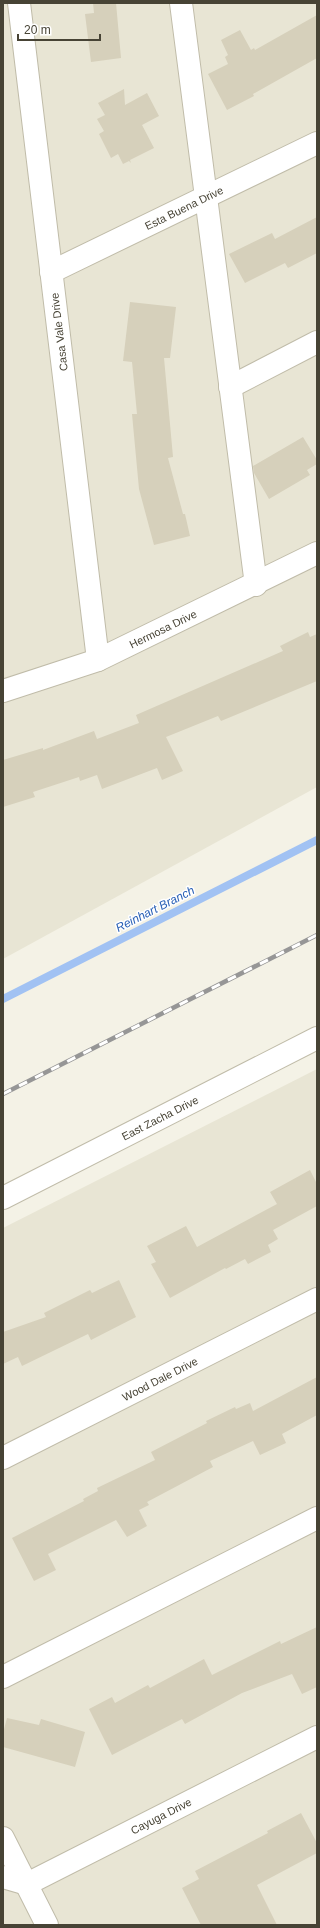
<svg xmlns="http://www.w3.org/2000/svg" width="320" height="1928" viewBox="0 0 320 1928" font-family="Helvetica,sans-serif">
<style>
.residential{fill:#e8e5d4}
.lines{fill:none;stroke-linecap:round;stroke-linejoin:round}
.stream{stroke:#a1c2f3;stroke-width:8}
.building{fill:#d6d0bb}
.minor-casing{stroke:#c0bca9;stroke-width:24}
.minor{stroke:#fff;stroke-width:22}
.rail-casing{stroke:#969696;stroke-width:4.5}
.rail{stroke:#fff;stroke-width:3;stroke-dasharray:9;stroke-linecap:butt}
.labels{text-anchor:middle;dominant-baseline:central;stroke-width:3;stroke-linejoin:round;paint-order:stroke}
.street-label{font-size:11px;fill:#474335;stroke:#fff}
.water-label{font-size:12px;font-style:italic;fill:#2b61b6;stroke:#fff}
</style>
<rect width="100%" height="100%" fill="#f4f2e6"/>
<!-- residential -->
<g class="residential">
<path d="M3,3H317V787L3,959Z"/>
<path d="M317,1069V1925H3V1228Z"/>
</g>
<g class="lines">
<!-- stream -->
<path class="stream" d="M3,999L317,840"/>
</g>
<!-- building -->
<g class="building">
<path d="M93,3H116L121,58L91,62L85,14L94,13Z"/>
<path d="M317,15V58L253,94L254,96L227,110L208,74L228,64L225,57L228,55L221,40L240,30L251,50L254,48L255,50Z"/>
<path d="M124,89L125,105L147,93L159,116L142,125L154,148L130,160L131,163L129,161L123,164L118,154L111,158L99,134L104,131L97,119L105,115L98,103Z"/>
<path d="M317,217V253L288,268L285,263L245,283L229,254L272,233L275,239Z"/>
<path d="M130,302L176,307L170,358H164L173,457L168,458L183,514H185L190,536L154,545L139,489L132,414H137L132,362L123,361Z"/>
<path d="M303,437L317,460V464L307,470L310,475L269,499L254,473L253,466Z"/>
<path d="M308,632L310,637L317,634V681L221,721L218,716L166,737L183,771L162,780L157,768L102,789L97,775L80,781L79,777L33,792L35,797L3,807V760L43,748V750L94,731L97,739L139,723L136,715L283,651L280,646Z"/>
<path d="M310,1170L317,1184V1206L273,1230L278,1239L268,1245L271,1252L248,1264L245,1259L226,1269L225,1268L170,1298L151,1264L156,1262L147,1246L186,1226L197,1247L277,1204L270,1192Z"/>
<path d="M119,1280L136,1317L91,1340L88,1334L22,1366L18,1357L3,1364V1332L46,1317L44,1313L90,1290L92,1293Z"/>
<path d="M317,1377V1415L282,1434L286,1443L260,1455L253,1441L210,1461L213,1467L147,1502L149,1505L139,1510L147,1526L127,1537L116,1520L48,1554L56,1570L34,1581L12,1538L84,1501L83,1499L98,1491L97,1488L155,1460L151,1452L207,1423L206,1421L235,1407L236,1409L250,1403L253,1411Z"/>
<path d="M317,1627V1687L302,1694L292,1674L242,1693L185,1724L182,1719L112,1755L89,1709L112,1697L115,1703L148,1685L150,1688L204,1659L212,1675L280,1641L281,1644Z"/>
<path d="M7,1718L39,1725L41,1719L85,1732L75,1767L3,1747V1733Z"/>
<path d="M301,1813L317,1843V1853L257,1885L277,1925H201L182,1888L199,1879L195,1871L268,1833L267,1831Z"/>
</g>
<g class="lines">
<!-- minor casing -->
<g class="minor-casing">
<g id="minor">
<path d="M19,3L98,660"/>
<path d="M181,3C207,197 230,391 256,585"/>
<path d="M51,272L317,143"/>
<path d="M230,387L317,342"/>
<path d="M3,691L98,660L317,553"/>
<path d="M3,1198L317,1038"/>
<path d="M3,1458L317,1299"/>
<path d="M3,1677L317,1518"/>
<path d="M3,1838L47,1925"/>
<path d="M3,1877L27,1884L317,1737"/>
</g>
</g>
<!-- minor -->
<use href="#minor" class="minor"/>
<!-- rail casing -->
<g class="rail-casing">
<path id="rail" d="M3,1094L317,935"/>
</g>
<!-- rail -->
<use href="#rail" class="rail"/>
</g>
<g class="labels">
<!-- street labels -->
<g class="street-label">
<text transform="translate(184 208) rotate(-26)">Esta Buena Drive</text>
<text transform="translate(59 332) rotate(-97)">Casa Vale Drive</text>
<text transform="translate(163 629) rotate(-26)">Hermosa Drive</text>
<text transform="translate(160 1118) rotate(-27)">East Zacha Drive</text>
<text transform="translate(160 1379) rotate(-27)">Wood Dale Drive</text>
<text transform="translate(161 1816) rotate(-27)">Cayuga Drive</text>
</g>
<!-- water labels -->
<g class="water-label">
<text transform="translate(155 909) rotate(-27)">Reinhart Branch</text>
</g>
</g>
<!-- border -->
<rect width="320" height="1928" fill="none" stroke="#474335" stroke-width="8"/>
<!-- scale -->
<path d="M18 34v6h82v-6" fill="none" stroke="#474335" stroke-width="2"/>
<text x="24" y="34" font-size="12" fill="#474335" stroke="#ffffff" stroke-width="3" paint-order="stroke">20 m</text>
</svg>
